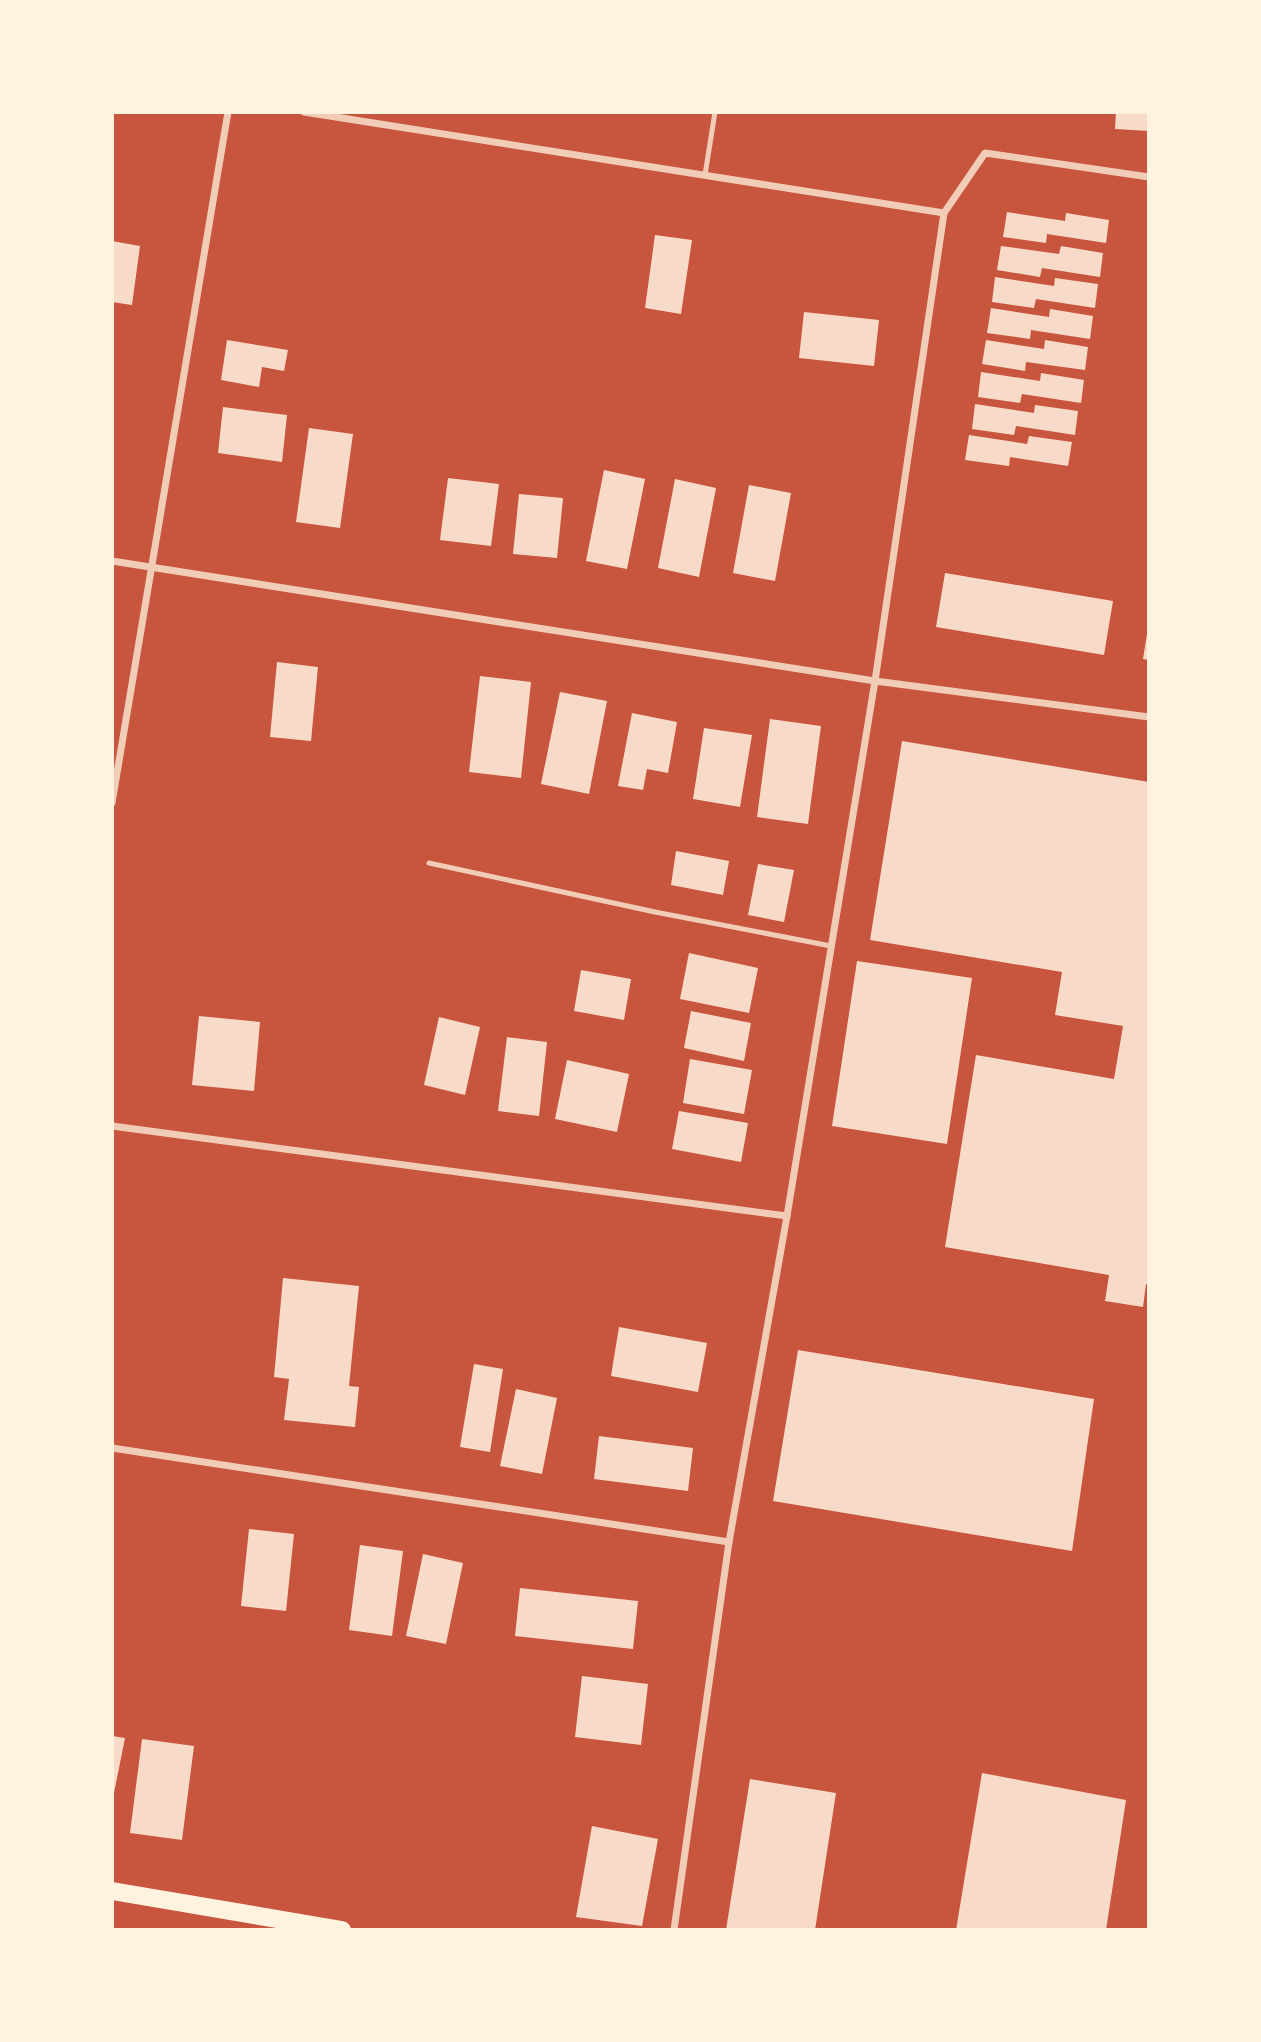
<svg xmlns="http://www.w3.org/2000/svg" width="1261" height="2042" viewBox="0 0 1261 2042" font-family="Quicksand,sans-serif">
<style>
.building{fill:#f7dbc8}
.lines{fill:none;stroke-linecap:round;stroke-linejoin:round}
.service{stroke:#f1ccb7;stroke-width:5}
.minor{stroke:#f1ccb7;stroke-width:7}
.primary{stroke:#fff3e0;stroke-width:18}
</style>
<rect width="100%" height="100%" fill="#c8553d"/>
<!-- building -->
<g class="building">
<path d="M1116,112H1149V131L1115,129Z"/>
<path d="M1007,212L1065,221L1066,213L1109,220L1106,243L1047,234L1046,243L1003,237Z"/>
<path d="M655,235L692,240L681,314L645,308Z"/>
<path d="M112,241L140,246L132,305L112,302Z"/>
<path d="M1001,246L1059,254L1061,246L1103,253L1100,277L1042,268L1040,277L997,270Z"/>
<path d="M995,277L1054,286L1055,278L1098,284L1095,308L1036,299L1034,308L992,302Z"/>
<path d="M991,308L1049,317L1050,309L1093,316L1090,339L1031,330L1030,339L987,333Z"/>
<path d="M804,312L879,320L874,366L799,358Z"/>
<path d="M227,340L288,350L284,371L262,367L259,387L221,380Z"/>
<path d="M986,340L1044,349L1045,340L1088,347L1085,370L1026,362L1025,371L982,364Z"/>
<path d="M981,372L1040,381L1041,373L1084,380L1081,403L1022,394L1020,403L978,397Z"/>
<path d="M975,404L1034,413L1035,405L1078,411L1075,435L1016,426L1014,435L972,429Z"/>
<path d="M223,407L287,415L282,462L218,453Z"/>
<path d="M309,428L353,434L340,528L296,522Z"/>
<path d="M969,435L1027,444L1029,436L1072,442L1068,466L1010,457L1009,466L965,460Z"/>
<path d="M604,470L645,479L627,569L586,561Z"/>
<path d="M448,478L499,484L491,546L440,540Z"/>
<path d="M675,479L716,488L699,577L658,568Z"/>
<path d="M749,485L791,493L775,581L733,573Z"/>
<path d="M519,494L563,498L557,558L513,554Z"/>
<path d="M945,573L1113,601L1104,655L936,627Z"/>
<path d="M1148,628H1149V660L1143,659Z"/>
<path d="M277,662L318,667L311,741L270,737Z"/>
<path d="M480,676L531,682L521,778L469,772Z"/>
<path d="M560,692L607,701L589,794L541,784Z"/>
<path d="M632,713L677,722L668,773L647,769L643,790L618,786Z"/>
<path d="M770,719L821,726L808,824L757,817Z"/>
<path d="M704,728L752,735L740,807L693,799Z"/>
<path d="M902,741L1149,782V1285L1146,1284L1143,1307L1105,1301L1109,1275L945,1247L976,1055L1114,1079L1123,1026L1055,1015L1062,972L870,940Z"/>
<path d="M676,851L729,861L723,895L671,885Z"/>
<path d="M758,864L794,870L784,922L748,915Z"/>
<path d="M689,953L758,968L749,1013L680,999Z"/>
<path d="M857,961L972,978L947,1144L832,1126Z"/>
<path d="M581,970L631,979L624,1020L574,1011Z"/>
<path d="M691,1011L751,1023L744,1061L684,1048Z"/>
<path d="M199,1016L260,1022L254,1091L192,1085Z"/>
<path d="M439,1017L480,1027L465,1095L424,1085Z"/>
<path d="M507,1037L547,1042L539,1116L498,1111Z"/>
<path d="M690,1059L752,1070L744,1114L683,1103Z"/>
<path d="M567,1060L629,1074L617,1132L555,1119Z"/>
<path d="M679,1111L748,1123L741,1162L672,1149Z"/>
<path d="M283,1278L359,1286L349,1386L359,1387L355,1427L284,1420L289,1379L274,1377Z"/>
<path d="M619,1327L707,1343L698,1392L611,1376Z"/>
<path d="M798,1350L1094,1399L1072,1551L773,1501Z"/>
<path d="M474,1364L503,1369L490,1452L460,1447Z"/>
<path d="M516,1389L557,1398L542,1474L500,1466Z"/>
<path d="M599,1436L693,1448L688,1491L594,1479Z"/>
<path d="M249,1529L294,1534L286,1611L241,1606Z"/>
<path d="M360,1545L403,1551L392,1636L349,1630Z"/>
<path d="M423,1554L463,1563L446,1644L406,1636Z"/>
<path d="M520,1588L638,1601L633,1649L515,1636Z"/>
<path d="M582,1676L648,1684L641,1745L575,1737Z"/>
<path d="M112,1736L125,1738L113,1798H112Z"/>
<path d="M142,1739L194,1746L182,1840L130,1833Z"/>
<path d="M982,1773L1126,1800L1106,1930H956Z"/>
<path d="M750,1779L836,1793L815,1930H726Z"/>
<path d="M592,1826L658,1839L642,1926L576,1917Z"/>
</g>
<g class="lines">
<!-- service -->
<g class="service">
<path d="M705,175L715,112"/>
<path d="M429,863L655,912L831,946"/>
</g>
<!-- minor -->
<g class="minor">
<path d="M304,112L944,213L985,153L1149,177"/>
<path d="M112,561L875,681L1149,717"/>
<path d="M112,803L228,112"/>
<path d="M112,1126L787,1216"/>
<path d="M112,1448L729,1542"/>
<path d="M674,1930L729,1542L787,1216L875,681L944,213"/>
</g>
<!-- primary -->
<path class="primary" d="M112,1891L342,1930"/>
</g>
<!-- border -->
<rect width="1261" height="2042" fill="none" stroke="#fff3e0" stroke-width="228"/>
</svg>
